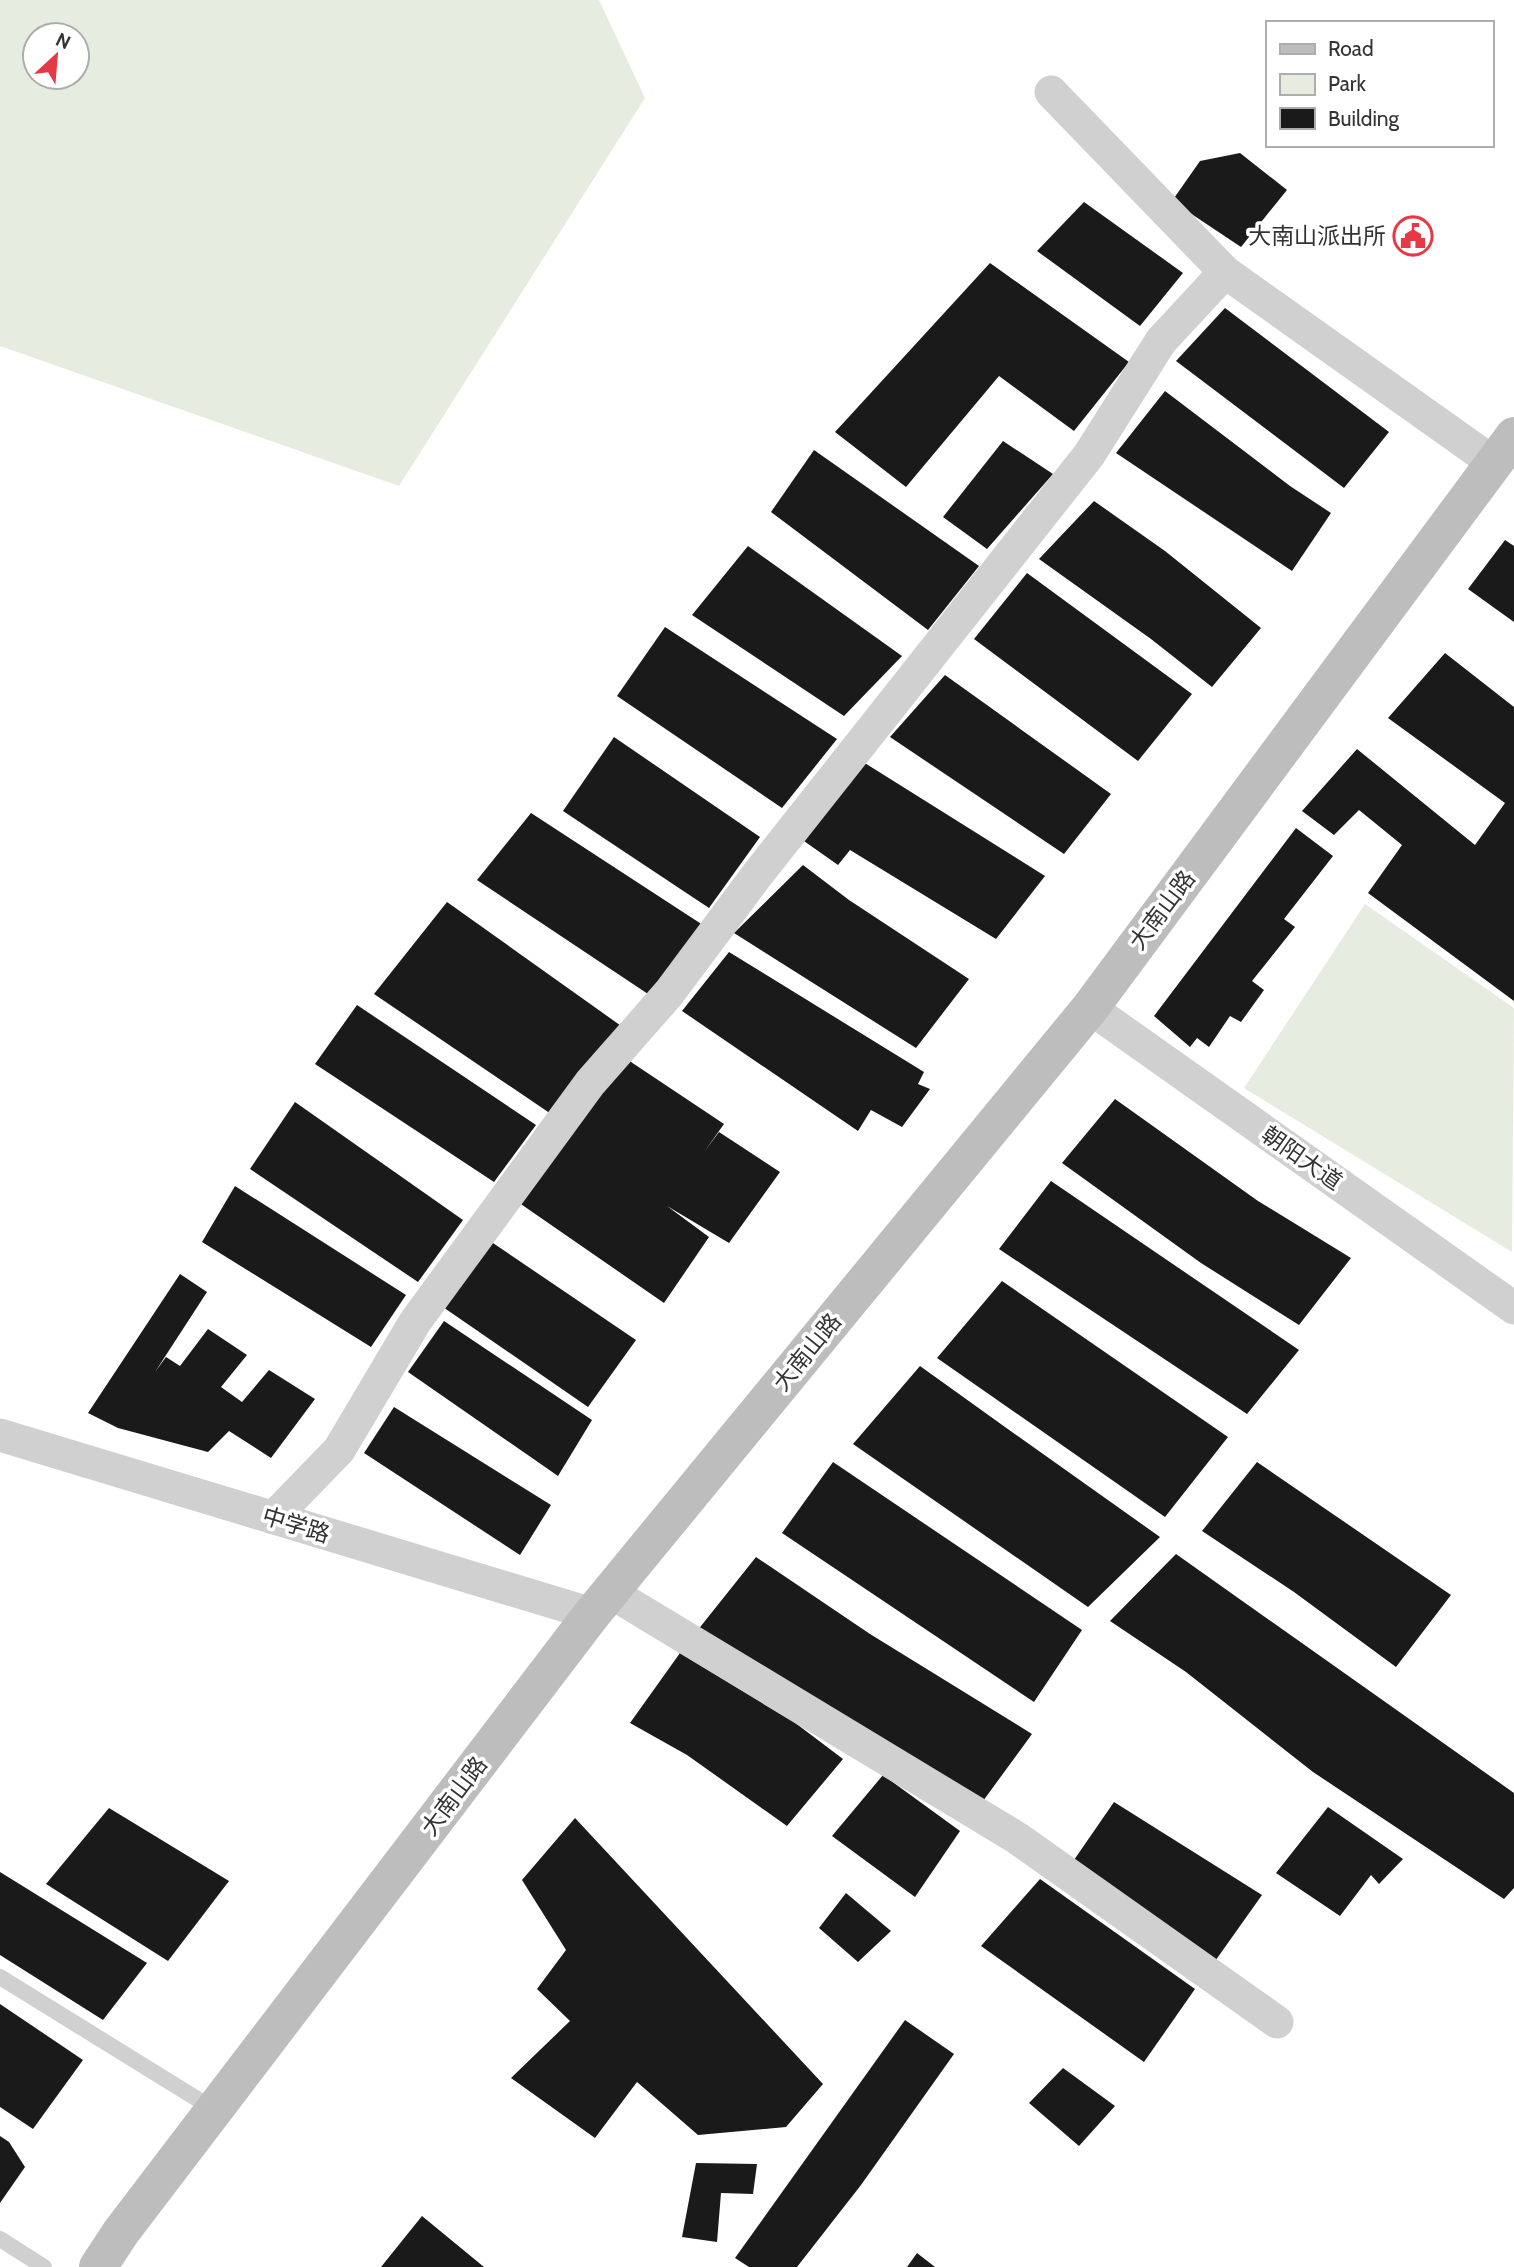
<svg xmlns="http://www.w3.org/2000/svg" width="1514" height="2267" viewBox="0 0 1514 2267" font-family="Cabin,'Noto Sans SC',sans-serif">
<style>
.green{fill:#e6ecdf;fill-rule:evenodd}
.building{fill:#1a1a1a}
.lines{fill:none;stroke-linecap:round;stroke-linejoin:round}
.service{stroke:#d0d0d0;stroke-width:16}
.minor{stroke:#d0d0d0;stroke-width:33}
.secondary{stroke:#bdbdbd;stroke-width:38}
.labels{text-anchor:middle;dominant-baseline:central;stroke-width:7;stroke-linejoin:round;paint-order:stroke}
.poi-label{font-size:23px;fill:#333;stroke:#fff;text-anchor:end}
.street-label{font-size:23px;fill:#333;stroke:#fff}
</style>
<rect width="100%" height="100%" fill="#fff"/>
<!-- green -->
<g class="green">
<path d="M0,0H599L645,98L399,486L0,346ZM35,35H77V77H35Z"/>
<path d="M1365,904L1514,1008L1512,1252L1244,1088Z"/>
</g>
<!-- building -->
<g class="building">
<path d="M1240,153L1287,190L1241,247L1172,201L1200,161Z"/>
<path d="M1084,202L1183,273L1140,326L1037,251Z"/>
<path d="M990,263L1129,362L1074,431L999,376L906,487L835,432Z"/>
<path d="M1225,308L1389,432L1344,488L1176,361Z"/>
<path d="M1165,391L1290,486L1331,513L1292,571L1116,453Z"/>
<path d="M1003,441L1053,474L987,549L943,517Z"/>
<path d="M814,450L979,566L928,630L771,512Z"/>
<path d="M1094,501L1165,551L1261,628L1212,687L1151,639L1039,559Z"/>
<path d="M1505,540L1514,546V622L1468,589Z"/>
<path d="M748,546L902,656L844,716L692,615Z"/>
<path d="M1027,573L1192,694L1138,761L974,639Z"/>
<path d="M665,627L837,739L782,808L617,696Z"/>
<path d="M1445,653L1514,707V1001L1368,893L1402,845L1359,810L1334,835L1302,811L1357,749L1475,845L1505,803L1388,718Z"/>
<path d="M945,675L1111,794L1064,854L890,737Z"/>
<path d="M614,737L760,837L709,908L563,811Z"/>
<path d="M860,760L1045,876L996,939L850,850L838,865L794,834Z"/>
<path d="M531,813L709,929L651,996L477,880Z"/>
<path d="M1296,828L1333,856L1284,919L1295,927L1252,981L1264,990L1241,1022L1230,1016L1209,1047L1197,1038L1190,1047L1154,1016Z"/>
<path d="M803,865L849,900L969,979L916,1048L734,933Z"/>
<path d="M447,902L624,1028L554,1116L374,994Z"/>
<path d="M729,952L924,1072L918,1084L930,1089L902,1127L871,1110L858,1131L682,1011Z"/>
<path d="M357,1005L536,1125L494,1182L315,1064Z"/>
<path d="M619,1054L724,1124L704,1152L719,1132L780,1172L729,1243L667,1206L709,1237L664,1303L515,1200Z"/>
<path d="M1115,1099L1258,1201L1351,1258L1299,1325L1201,1263L1062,1163Z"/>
<path d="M295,1102L463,1220L418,1282L250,1169Z"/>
<path d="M1051,1181L1299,1350L1247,1414L999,1249Z"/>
<path d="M235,1186L406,1295L371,1347L202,1242Z"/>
<path d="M487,1239L636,1340L588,1407L440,1305Z"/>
<path d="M180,1274L207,1292L155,1372L166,1357L180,1366L208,1329L247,1355L221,1387L242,1402L269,1370L315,1399L271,1458L229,1431L208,1452L118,1428L88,1413Z"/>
<path d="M1002,1281L1228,1437L1165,1517L937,1358Z"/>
<path d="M444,1321L592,1420L558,1476L408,1372Z"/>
<path d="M920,1366L1005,1427L1160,1537L1088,1607L853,1444Z"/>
<path d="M394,1407L551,1505L520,1555L364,1453Z"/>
<path d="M833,1462L1082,1630L1034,1702L782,1533Z"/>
<path d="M1257,1462L1451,1595L1396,1667L1294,1592L1202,1531Z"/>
<path d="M1176,1554L1514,1793V1888L1504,1899L1313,1772L1186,1672L1110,1621Z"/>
<path d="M756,1557L870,1634L1032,1734L983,1801L693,1636Z"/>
<path d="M680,1653L794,1722L843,1759L787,1826L687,1755L630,1723Z"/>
<path d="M883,1775L960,1831L915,1897L832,1836Z"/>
<path d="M1114,1802L1262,1895L1213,1964L1065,1873Z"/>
<path d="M1328,1807L1403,1859L1379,1884L1371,1875L1340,1916L1276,1873Z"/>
<path d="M109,1808L229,1881L168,1961L46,1884Z"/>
<path d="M575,1818L823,2084L786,2127L698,2135L637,2082L595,2138L511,2078L570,2021L537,1989L566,1950L522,1880Z"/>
<path d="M0,1872L147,1963L103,2020L0,1955Z"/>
<path d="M1040,1879L1195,1989L1144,2062L981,1946Z"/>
<path d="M846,1893L891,1931L858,1962L819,1928Z"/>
<path d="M0,2004L83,2060L33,2129L0,2107Z"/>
<path d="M905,2020L954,2054L861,2185L797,2267H749L735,2258Z"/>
<path d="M1063,2068L1115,2106L1079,2146L1029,2103Z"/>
<path d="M0,2136L9,2142L25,2167L0,2203Z"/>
<path d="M696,2163L757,2164L753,2194L721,2193L717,2242L682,2237Z"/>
<path d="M422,2216L484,2267H381Z"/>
<path d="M917,2253L935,2267H907Z"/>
</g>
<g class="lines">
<!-- service -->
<g class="service">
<path d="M0,1977L215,2110"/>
<path d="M0,2239L44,2267"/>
</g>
<!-- minor -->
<g class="minor">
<path d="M1051,92L1225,272L1494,463"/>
<path d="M1090,1008L1514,1308"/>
<path d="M0,1435L592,1614"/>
<path d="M273,1518L339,1450L415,1322L590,1083L669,993L757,875L1089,455L1161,341L1225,272"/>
<path d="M610,1592L1017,1838L1277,2022"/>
</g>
<!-- secondary -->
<path class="secondary" d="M98,2267L121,2232L592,1614L1090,1008L1514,436"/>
</g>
<!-- icons -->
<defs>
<g id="civic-ring" transform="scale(2.0125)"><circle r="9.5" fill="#fff" stroke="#e63946" stroke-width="1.5"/><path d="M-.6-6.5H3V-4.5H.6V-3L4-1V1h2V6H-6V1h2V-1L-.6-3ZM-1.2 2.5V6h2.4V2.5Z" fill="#e63946"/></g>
</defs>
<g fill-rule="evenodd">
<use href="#civic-ring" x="1413" y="236"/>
</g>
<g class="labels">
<!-- poi labels -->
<g class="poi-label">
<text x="1386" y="236">大南山派出所</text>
</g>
<!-- street labels -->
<g class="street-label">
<text transform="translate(1162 910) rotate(-53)">大南山路</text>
<text transform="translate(1302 1158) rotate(35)">朝阳大道</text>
<text transform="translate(807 1352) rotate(-51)">大南山路</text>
<text transform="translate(296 1525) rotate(17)">中学路</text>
<text transform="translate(454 1796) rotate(-53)">大南山路</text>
</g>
</g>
<!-- legend -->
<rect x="1266" y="21" width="228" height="126" fill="#ffffff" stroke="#adadad" stroke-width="2"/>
<rect x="1280" y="44" width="35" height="10" fill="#bdbdbd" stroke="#adadad" stroke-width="2"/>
<text x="1328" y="56" font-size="21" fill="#333333">Road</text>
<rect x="1280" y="74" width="35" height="21" fill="#e6ecdf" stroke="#adadad" stroke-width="2"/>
<text x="1328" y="91" font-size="21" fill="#333333">Park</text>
<rect x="1280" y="108" width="35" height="21" fill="#1a1a1a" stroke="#adadad" stroke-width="2"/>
<text x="1328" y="126" font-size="21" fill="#333333">Building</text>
<!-- north arrow -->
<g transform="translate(56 56) rotate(26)"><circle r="33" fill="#ffffff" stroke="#adadad" stroke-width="2"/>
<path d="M0-5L12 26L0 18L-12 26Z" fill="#e63946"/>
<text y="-10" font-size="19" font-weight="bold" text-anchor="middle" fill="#333333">N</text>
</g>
</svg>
